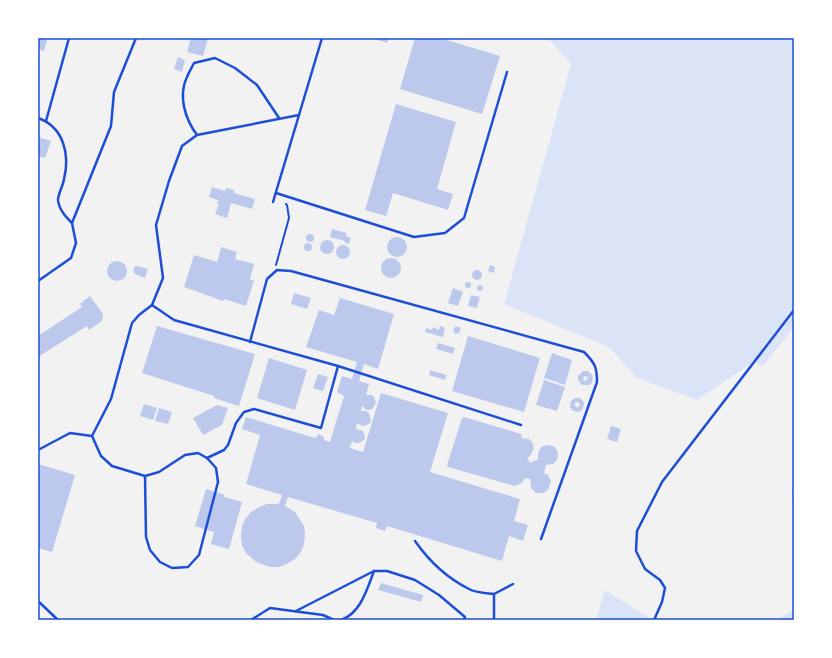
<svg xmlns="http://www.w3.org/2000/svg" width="832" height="658" viewBox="0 0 832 658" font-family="'Noto Sans',sans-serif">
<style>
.green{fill:#dbe4f7}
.building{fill:#bdc9ec;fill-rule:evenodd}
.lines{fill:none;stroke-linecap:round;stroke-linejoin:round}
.path{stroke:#1d4ed8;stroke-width:2}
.service{stroke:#1d4ed8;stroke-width:2.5}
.neatline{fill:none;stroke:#1d4ed8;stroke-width:1.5}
</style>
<rect width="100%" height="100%" fill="#f2f2f2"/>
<!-- green -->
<g class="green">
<path d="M548,38H794V327L762,367L755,361L697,400L637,378L609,347L504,304L571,64Z"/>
<path d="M605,590L653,620H596Z"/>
<path d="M794,610V620H775Z"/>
</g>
<!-- building -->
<g class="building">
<path d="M38,38L47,40L44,51L38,49Z"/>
<path d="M191,38H208L203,56L187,52Z"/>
<path d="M373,38H388L387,43Z"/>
<path d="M415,38H440L500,56L482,114L400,89Z"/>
<path d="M178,57L185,60L182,72L174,69Z"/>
<path d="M396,104L456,122L437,189L453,194L448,210L393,193L386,216L365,210Z"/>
<path d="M38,137L51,141L45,158L38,156Z"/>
<path d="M212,187L225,191L226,188L234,190V193L255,199L252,209L231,203L227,218L215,214L219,204L217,203L218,200L209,197Z"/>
<path d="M332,229L347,233L346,236L351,238L349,244L344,242L345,241L330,237Z"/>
<circle cx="310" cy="238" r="4"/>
<circle cx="397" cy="247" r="10"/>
<circle cx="327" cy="247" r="7"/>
<circle cx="308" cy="247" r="4"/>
<circle cx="343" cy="252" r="7"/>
<path d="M221,247L237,252L235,259L254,264L250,279L254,281L246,306L224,299L223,301L184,287L194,255L217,262Z"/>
<circle cx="391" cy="268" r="10"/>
<circle cx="117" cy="271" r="10"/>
<path d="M490,265L495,267L494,273L488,271Z"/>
<path d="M135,266H137L148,269L145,278L135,274L133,270Z"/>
<circle cx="477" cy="275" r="5"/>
<circle cx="468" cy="285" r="3"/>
<circle cx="480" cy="288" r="3"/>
<path d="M453,288L463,292L458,306L448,303Z"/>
<path d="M294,293L311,298L307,309L291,304Z"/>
<path d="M471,295L480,297L477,308L468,306Z"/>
<path d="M90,296L103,314L102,321L89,330L87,326L38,357V336L82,307L80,304Z"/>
<path d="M340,298L394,314L378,369L364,364L359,381L369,384L366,395H371L374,397L376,403L373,408L370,410H367L362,406L361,411H366L369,413L371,420L370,423L365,426H362L357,423L356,429L363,431L365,437L364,440L359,443H355L352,441L350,448L363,452L381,393L448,413L430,472L520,499L514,521L528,525L523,541L509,536L502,561L387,526L385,531L376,528L377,523L288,497L285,506L295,512L304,526L305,534L304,544L301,552L295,559L287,564L279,567H270L256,562L246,553L242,545L241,536L242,527L245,519L251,512L259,507L267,504H279L282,495L246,484L260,435L242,429L246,417L315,438L319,434L324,437V440L330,442L344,396L337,392L342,376L352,379L357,362L306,347L319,310L334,315Z"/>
<path d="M157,326L255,354L239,406L214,398V396L142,373Z"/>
<path d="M440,326L445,328L443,337L425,332L426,328L432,330L433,327L439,330Z"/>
<circle cx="457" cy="330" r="3.5"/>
<path d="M468,336L540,358L524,412L452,391Z"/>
<path d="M438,343L455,348L453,354L436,349Z"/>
<path d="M552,353L572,360L565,385L544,378Z"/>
<path d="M269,358L307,370L295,410L257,398Z"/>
<path d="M430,370L447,375L445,380L429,375Z"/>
<path d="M583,371H588L593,376L592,383L589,385H582L578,380V376ZM584,376L588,377L586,381L583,380Z"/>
<path d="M318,374L328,377L323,391L313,388Z"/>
<path d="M544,380L565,387L557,411L536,405Z"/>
<path d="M575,398H580L584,402L583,409L579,412L573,411L570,407L571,401ZM576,402H578L580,404L578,408L574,405Z"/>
<path d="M144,404L157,408L153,420L140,416Z"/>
<path d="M217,405L228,408L222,425L203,435L193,418Z"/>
<path d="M159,408L172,412L168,424L155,421Z"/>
<path d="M464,417L521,434L522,438L529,439L532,442L534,448L530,456L527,458L530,463L538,459V453L541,447L548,445L555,447L558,453L557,460L553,464L546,465L544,473L548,475L551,481L548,490L543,493H536L531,488L530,479L525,478L522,483L514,486L448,467L447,465L462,418Z"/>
<path d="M611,426L621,429L617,442L607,439Z"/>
<path d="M38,464L75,475L52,552L38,548Z"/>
<path d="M206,489L225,495L224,497L242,502L229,549L211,544L214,532L195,526Z"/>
<path d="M381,583L423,595L421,602L378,590Z"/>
</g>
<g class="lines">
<!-- path -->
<path class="path" d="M276,265L289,218L287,205L286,204"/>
<!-- service -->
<g class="service">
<path d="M38,118C64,127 70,155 64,179C63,186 58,194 58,200C59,210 66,217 72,223"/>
<path d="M46,121L69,38"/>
<path d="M197,135C185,119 178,96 187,77C189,72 192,67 194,63L215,58L235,68L257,85L279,118"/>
<path d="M276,193L414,237L445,233L464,218L507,72"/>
<path d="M273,202L322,38"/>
<path d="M38,281L71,258L76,243L72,223L111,126L114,92L136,38"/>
<path d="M152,305L174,320L338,366L521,425"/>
<path d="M250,342L267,279L277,270L291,271L584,352C595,363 597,367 597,382L541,539"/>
<path d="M92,436L101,456L112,466L145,476L159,472L185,455L198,453L207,458L216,468L218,482L199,555L188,567L172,568L160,562L150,550L146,537L145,476"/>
<path d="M38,450L70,433L92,436L111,399L132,323L139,315L152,305L163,278L156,225L169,181L182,146L197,135L299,115"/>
<path d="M207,458L224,450L228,445L236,423L244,412L254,409L321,428L338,366"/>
<path d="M794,489V498"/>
<path d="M415,541C429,561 447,578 469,589C476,593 486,593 494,594V620"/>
<path d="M494,594L513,584"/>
<path d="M38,601L58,620"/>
<path d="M296,611L374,571H387L415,580L439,595L465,617L464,620"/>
<path d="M251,620L270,608L323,615L334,620"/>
<path d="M341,620C361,613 367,589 374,571"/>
<path d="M654,620L662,602L665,588L660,580L645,569L636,551L637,531L662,482L794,310"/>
</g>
</g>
<!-- border -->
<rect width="832" height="658" fill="none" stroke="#ffffff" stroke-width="78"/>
<rect x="39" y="39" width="754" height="580" class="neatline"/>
</svg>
